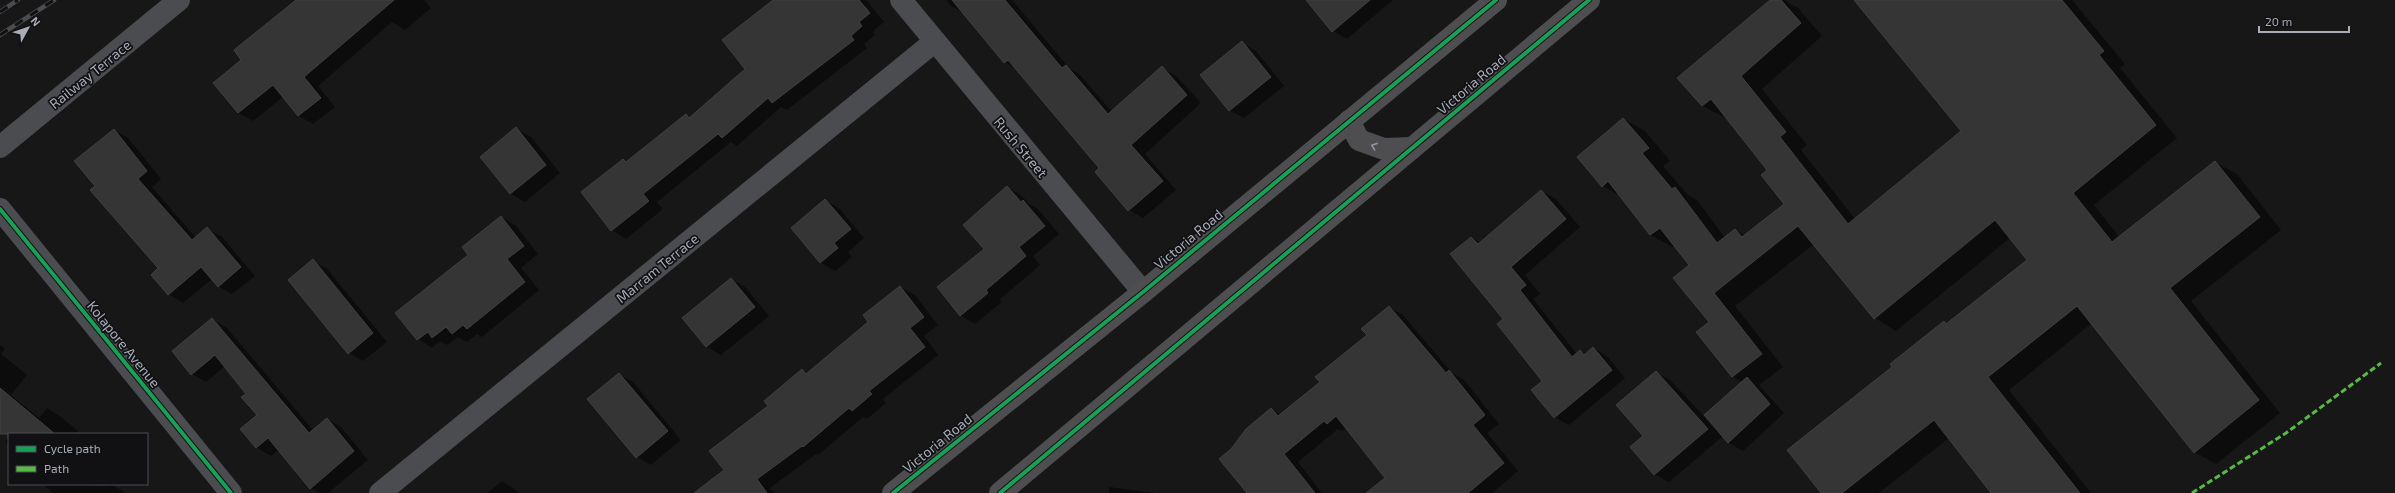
<svg xmlns="http://www.w3.org/2000/svg" width="2395" height="493" viewBox="0 0 2395 493" font-family="'Exo 2',sans-serif">
<style>
.shadow{fill:#0007}
.building{fill:#353536;stroke:#3f4043}
.lines{fill:none;stroke-linecap:round;stroke-linejoin:round}
.street{stroke:#4b4c50;stroke-width:22}
.highway{stroke:#4e4e51;stroke-width:22}
.rail-casing{stroke:#4b4c4f;stroke-width:4.5}
.rail{stroke:#111113;stroke-width:3;stroke-dasharray:9;stroke-linecap:butt}
.quiet{stroke:#58b947;stroke-width:3;stroke-dasharray:6 3;stroke-linecap:butt}
.cycleway-casing{stroke:#111113;stroke-width:6}
.cycleway{stroke:#1a9f57;stroke-width:4}
.oneway{stroke:#92959e}
.labels{text-anchor:middle;dominant-baseline:central;stroke-width:3.5;stroke-linejoin:round;paint-order:stroke}
.street-label{font-size:14px;fill:#a8adb8;stroke:#111113}
</style>
<rect width="100%" height="100%" fill="#171717"/>
<!-- shadow -->
<g class="shadow">
<path d="M298,0H424L431,8L405,30L392,22L318,86L335,107L313,124L299,116L284,96L253,121L238,113L243,60Z"/>
<path d="M778,0H866L884,22L873,31L875,35L864,44L867,48L787,110L781,107L737,146L731,142L657,202L663,209L626,239L612,230L582,192L623,160L627,162L686,115L691,118L747,70Z"/>
<path d="M946,0H1012L1069,68L1080,75L1112,112L1162,68L1176,76L1201,103L1145,154L1176,190L1143,218L1129,210L1100,169L1017,70L1005,62L965,14L951,6Z"/>
<path d="M1307,0H1393L1347,39L1333,31Z"/>
<path d="M1771,0H1784L1798,8L1822,36L1762,89L1807,145L1801,150L1855,219L1962,131L1855,0H2072L2125,64L2120,68L2177,138L2094,205L2120,238L2215,162L2237,174L2281,230L2191,301L2280,413L2216,464L2194,452L2092,323L2009,390L2091,493H1992L1949,438L1879,493H1823L1893,368L1944,322L1947,324L2028,260L2010,238L1896,331L1875,318L1814,244L1735,306L1783,367L1759,385L1784,413L1743,451L1729,443L1723,436L1669,482L1654,474L1644,436L1656,372L1670,380L1704,416L1742,382L1732,376L1690,266L1675,245L1672,247L1651,235L1622,197L1603,186L1624,119L1645,131L1670,161L1663,166L1688,195L1697,200L1725,238L1735,230L1745,235L1785,204L1769,170L1726,117L1725,118L1703,106L1678,78Z"/>
<path d="M1242,43L1256,51L1284,86L1244,118L1229,110Z"/>
<path d="M516,129L531,137L560,173L525,202L510,193Z"/>
<path d="M114,130L128,138L161,179L152,187L196,238L207,229L222,237L255,276L232,294L218,286L212,279L183,303L169,294L160,268L97,186Z"/>
<path d="M1007,187L1021,195L1029,204L1038,209L1059,234L1033,256L1040,265L1000,299L1002,302L975,324L960,315Z"/>
<path d="M1541,191L1556,199L1580,227L1525,275L1540,294L1533,299L1577,354L1580,351L1585,354L1593,348L1607,356L1625,378L1569,425L1554,417L1544,381L1505,319L1472,238L1481,243Z"/>
<path d="M825,200L840,209L864,238L848,252L852,257L835,271L821,263L792,228Z"/>
<path d="M502,217L516,226L538,254L521,268L539,290L482,337L477,334L467,342L458,337L447,345L440,341L432,348L418,339L469,255Z"/>
<path d="M313,261L327,269L387,342L363,361L349,353Z"/>
<path d="M731,279L745,287L769,316L721,355L707,347L684,318Z"/>
<path d="M900,287L915,295L938,325L924,336L938,355L883,399L886,403L867,419L863,417L818,455L816,454L770,488L774,493H696L725,471L770,406L802,370L808,373L870,322Z"/>
<path d="M1389,307L1403,315L1452,373L1464,380L1499,424L1487,433L1518,471L1492,493H1368L1386,478L1346,428L1342,431L1338,429L1298,462L1322,493H1254L1272,409L1281,415L1321,382L1368,335Z"/>
<path d="M212,319L227,328L313,430L327,419L341,427L368,460L328,493H319L310,488L278,450L271,456L257,448L241,429L258,415L247,394L225,366L206,382L192,374Z"/>
<path d="M0,345L5,349L1,354L27,375L11,395L39,418L47,408L61,417L78,431L77,434H9L0,427Z"/>
<path d="M619,374L633,382L681,440L651,465L637,457Z"/>
<path d="M9,437V445L5,442Z"/>
<path d="M502,481L516,490L519,493H487Z"/>
<path d="M42,484L108,486L111,484L126,493H53Z"/>
<path d="M1109,487L1155,493H1109Z"/>
</g>
<!-- building -->
<g class="building">
<path d="M296,0H394L304,77L321,98L298,116L273,85L238,113L213,83L241,60L234,50Z"/>
<path d="M773,0H859L870,13L859,22L862,26L851,36L854,40L772,103L768,98L722,138L718,134L643,194L649,201L611,231L581,192L623,159L626,162L686,114L689,118L745,69L722,40Z"/>
<path d="M952,0H1005L1062,68L1066,65L1108,114L1162,66L1187,95L1131,145L1163,181L1128,211L1095,172L1099,168L1008,60L1004,63Z"/>
<path d="M1306,0H1370L1332,32Z"/>
<path d="M1770,0H1781L1801,23L1741,76L1786,132L1780,137L1848,224L1961,131L1854,0H2062L2104,51L2099,55L2156,125L2073,193L2112,242L2215,161L2260,217L2170,288L2259,400L2194,453L2077,306L1988,377L2080,493H1991L1934,420L1842,493H1821L1787,450L1892,367L1890,364L1944,321L1946,324L2027,260L1995,220L1874,319L1798,226L1714,293L1762,354L1732,377L1696,332L1709,322L1673,278L1689,265L1660,228L1650,235L1608,181L1602,187L1577,157L1623,118L1649,148L1642,153L1672,189L1675,187L1717,243L1735,229L1742,237L1784,204L1761,175L1767,170L1711,99L1702,106L1677,78Z"/>
<path d="M1242,41L1271,77L1229,111L1200,75Z"/>
<path d="M516,127L546,165L510,194L480,157Z"/>
<path d="M114,129L147,171L138,179L192,240L207,227L241,267L218,287L201,267L168,295L151,275L158,268L90,190L95,186L74,161Z"/>
<path d="M1007,186L1021,202L1023,200L1045,226L1019,247L1026,256L986,290L988,293L960,316L937,287L984,249L963,225Z"/>
<path d="M1541,190L1566,219L1511,267L1526,285L1520,290L1572,357L1580,350L1584,355L1593,347L1612,370L1554,418L1531,390L1542,381L1497,324L1503,319L1450,254L1471,237L1478,244Z"/>
<path d="M825,199L851,229L834,243L838,248L820,263L791,228Z"/>
<path d="M501,216L524,246L507,259L525,282L467,329L463,325L452,334L446,327L432,338L428,332L417,340L395,313L468,255L462,247Z"/>
<path d="M313,259L373,333L348,354L288,280Z"/>
<path d="M731,278L755,307L706,347L682,318Z"/>
<path d="M900,286L924,317L910,328L925,347L869,391L872,394L852,411L849,408L803,447L802,446L757,479L767,493H694L724,470L709,451L768,406L764,401L802,369L806,374L868,322L863,315Z"/>
<path d="M1389,306L1446,373L1449,370L1485,415L1473,425L1504,463L1468,493H1366L1385,478L1336,416L1327,424L1324,421L1284,454L1315,493H1247L1219,459L1231,449L1246,429L1271,408L1278,416L1320,382L1315,377L1367,335L1361,329Z"/>
<path d="M212,318L309,433L327,418L354,451L310,489L268,438L256,448L240,429L257,415L241,397L246,394L215,355L191,375L172,351Z"/>
<path d="M1656,371L1708,429L1654,475L1630,447L1643,436L1616,405Z"/>
<path d="M619,373L668,431L636,458L587,399Z"/>
<path d="M1747,377L1770,404L1728,443L1704,415Z"/>
<path d="M0,388L55,434H0Z"/>
</g>
<g class="lines">
<!-- street -->
<g class="street">
<path d="M901,0L1143,292"/>
<path d="M0,147L179,0"/>
<path d="M0,209L231,493"/>
<path d="M380,493L934,42"/>
</g>
<!-- highway -->
<g class="highway">
<path d="M1349,121L1359,140L1384,149L1412,148"/>
<path d="M893,493L1143,292L1496,0"/>
<path d="M1000,493L1589,0"/>
</g>
<!-- rail casing -->
<g class="rail-casing">
<g id="rail">
<path d="M0,12L18,0"/>
<path d="M0,35L54,0"/>
</g>
</g>
<!-- rail -->
<use href="#rail" class="rail"/>
<!-- quiet -->
<path class="quiet" d="M2192,493L2286,433L2381,363"/>
<!-- cycleway casing -->
<g class="cycleway-casing">
<g id="cycleway">
<path d="M0,209L231,493"/>
<path d="M893,493L1143,292L1496,0"/>
<path d="M1000,493L1589,0"/>
</g>
</g>
<!-- cycleway -->
<use href="#cycleway" class="cycleway"/>
</g>
<!-- one-way arrows -->
<defs><path id="oneway-chevron" d="M-2-3.5L2.5 0L-2 3.5" fill="none" stroke-width="1.6" stroke-linecap="round" stroke-linejoin="round"/></defs>
<use class="oneway" href="#oneway-chevron" transform="translate(1374 146) rotate(-160)"/>
<g class="labels">
<!-- street labels -->
<g class="street-label">
<text transform="translate(90 74) rotate(-39)">Railway Terrace</text>
<text transform="translate(1471 84) rotate(-40)">Victoria Road</text>
<text transform="translate(1021 147) rotate(50)">Rush Street</text>
<text transform="translate(1188 239) rotate(-40)">Victoria Road</text>
<text transform="translate(657 268) rotate(-39)">Marram Terrace</text>
<text transform="translate(124 344) rotate(51)">Kolapore Avenue</text>
<text transform="translate(937 443) rotate(-39)">Victoria Road</text>
</g>
</g>
<!-- legend -->
<rect x="8" y="433" width="140" height="52" fill="#111113" stroke="#4d4f55"/>
<rect x="16" y="446" width="20" height="6" fill="#1a9f57" stroke="#4d4f55"/>
<text x="44" y="453" font-size="12" fill="#a8adb8">Cycle path</text>
<rect x="16" y="466" width="20" height="6" fill="#58b947" stroke="#4d4f55"/>
<text x="44" y="473" font-size="12" fill="#a8adb8">Path</text>
<!-- north arrow -->
<g transform="translate(28 28) rotate(50)" stroke="#111113" stroke-width="3" paint-order="stroke">
<path d="M0-3L7 15L0 10L-7 15Z" fill="#a8adb8"/>
<text y="-6" font-size="11" font-weight="bold" text-anchor="middle" fill="#a8adb8">N</text>
</g>
<!-- scale -->
<path d="M2259 26v6h90v-6" fill="none" stroke="#a8adb8" stroke-width="2"/>
<text x="2265" y="26" font-size="12" fill="#a8adb8" stroke="#111113" stroke-width="3" paint-order="stroke">20 m</text>
</svg>
